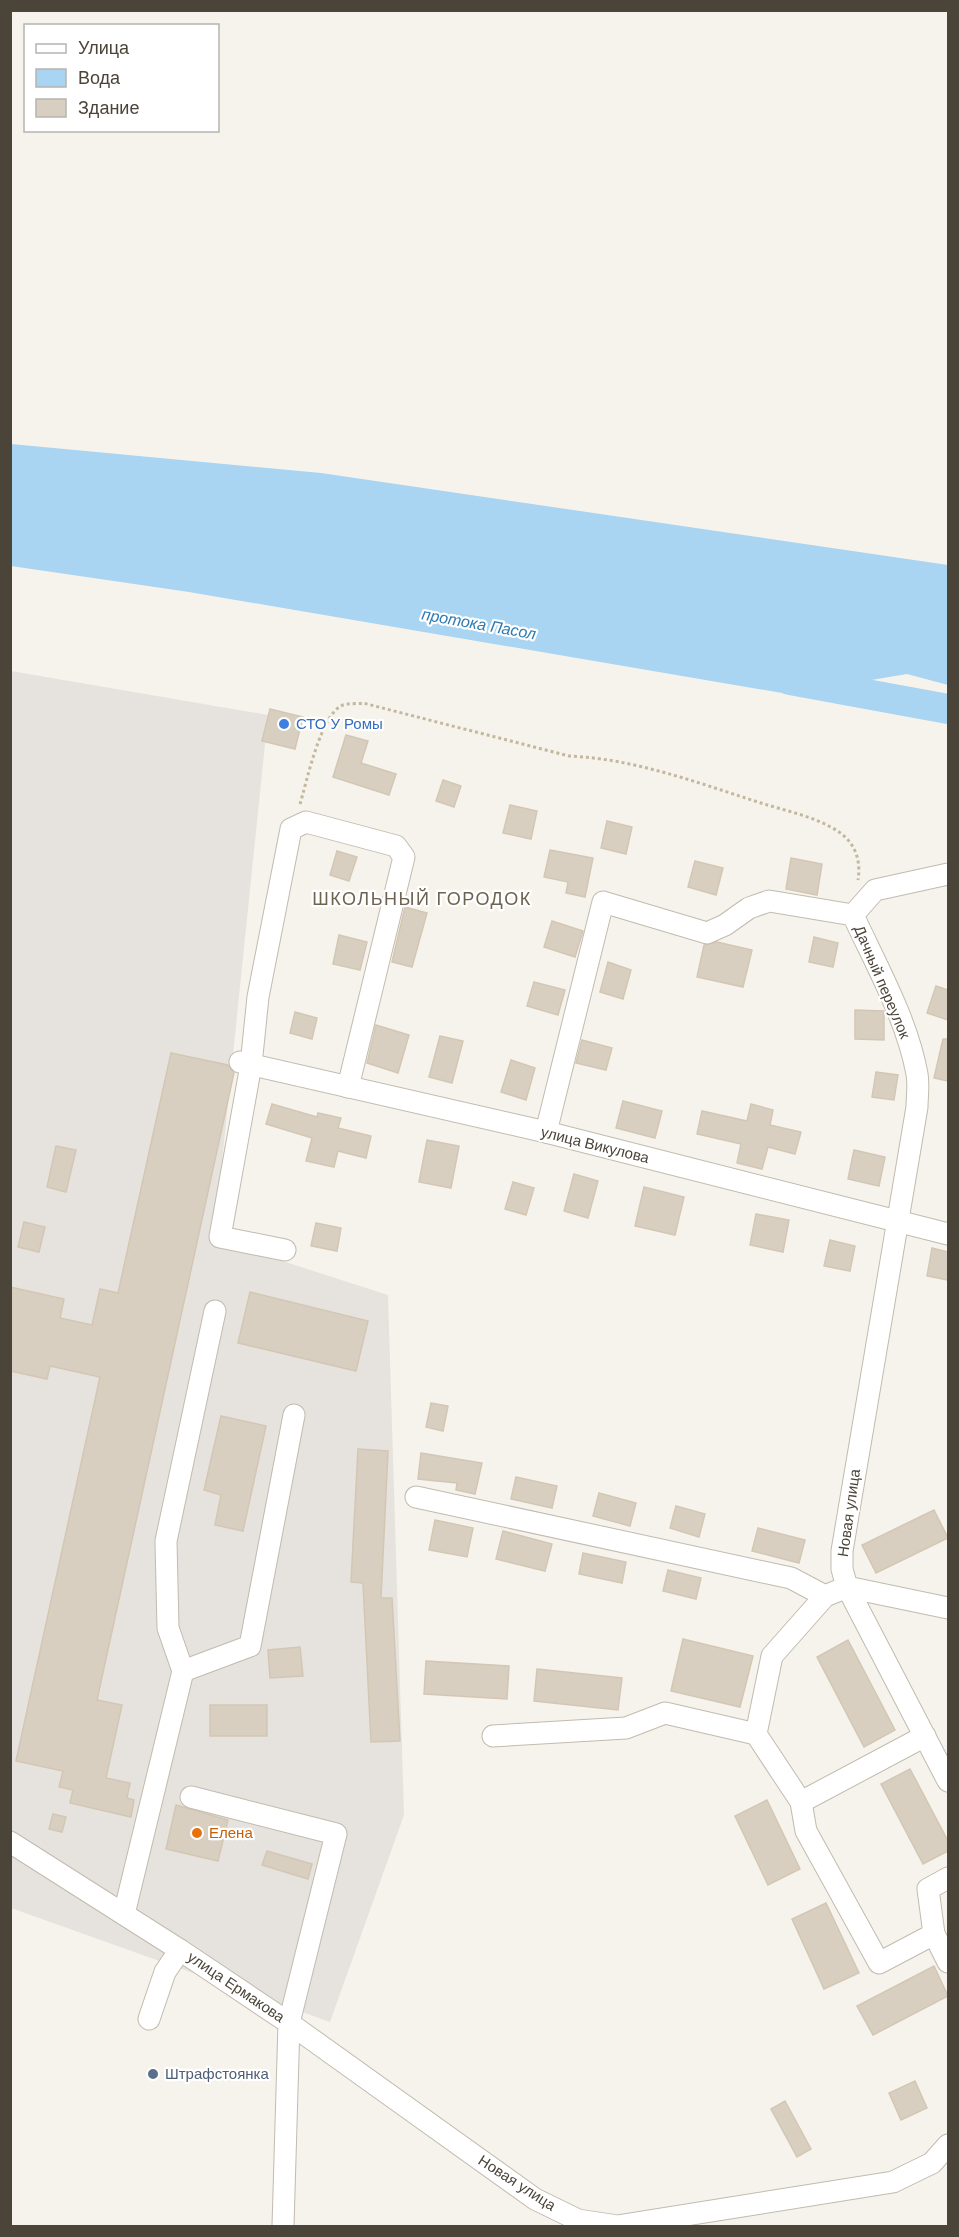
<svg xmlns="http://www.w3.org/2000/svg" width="959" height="2237" viewBox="0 0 959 2237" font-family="'DM Sans',sans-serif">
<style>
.industrial{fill:#e6e2dd}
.water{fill:#a9d4f2}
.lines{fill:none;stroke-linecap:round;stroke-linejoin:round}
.river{stroke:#a9d4f2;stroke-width:30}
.building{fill:#d8cfc1;stroke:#d3c7b4;stroke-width:1.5}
.minor-casing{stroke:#c2bbae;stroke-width:23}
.path{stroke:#c4b79f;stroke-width:3;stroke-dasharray:3 3;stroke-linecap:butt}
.minor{stroke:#fff;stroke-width:21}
.shop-dot{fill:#3f7fe0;stroke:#fff;stroke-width:2}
.food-dot{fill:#e8710a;stroke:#fff;stroke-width:2}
.service-dot{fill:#5c6f8a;stroke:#fff;stroke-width:2}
.labels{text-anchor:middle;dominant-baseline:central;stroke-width:4.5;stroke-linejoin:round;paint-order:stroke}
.shop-label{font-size:15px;fill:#366cbe;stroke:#fff;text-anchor:start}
.street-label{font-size:15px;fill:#4b4439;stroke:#fff}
.food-label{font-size:15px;fill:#c56008;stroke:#fff;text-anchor:start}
.service-label{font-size:15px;fill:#4e5e75;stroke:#fff;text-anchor:start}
.water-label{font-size:16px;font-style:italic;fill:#2e7ab2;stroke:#fff}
.quarter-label{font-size:18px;letter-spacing:1.5px;fill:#6e6250;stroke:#fff}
</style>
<rect width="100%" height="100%" fill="#f6f3ec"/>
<!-- industrial -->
<path class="industrial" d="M11,671L268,715L214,1239L388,1295L404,1815L330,2022L11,1908Z"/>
<!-- water -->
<path class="water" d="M11,444L321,473L948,565V685L907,674L788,694L189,592L11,566Z"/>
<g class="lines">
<!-- river -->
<path class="river" d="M790,680L948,709"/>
</g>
<!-- building -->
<g class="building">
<path d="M270,709L303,717L295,749L262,741Z"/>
<path d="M346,735L368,741L361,763L396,774L389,795L333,777Z"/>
<path d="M443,780L461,786L454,807L436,801Z"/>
<path d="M510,805L537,811L531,839L503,833Z"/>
<path d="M607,821L632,827L626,854L601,848Z"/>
<path d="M550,850L593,858L585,897L566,893L568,882L544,877Z"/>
<path d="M337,851L357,857L349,881L330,875Z"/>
<path d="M791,858L822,864L817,895L786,889Z"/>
<path d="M695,861L723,868L716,895L688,887Z"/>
<path d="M405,907L427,913L412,967L392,962Z"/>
<path d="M552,921L583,931L575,957L544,947Z"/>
<path d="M339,935L367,942L360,970L333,964Z"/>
<path d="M814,937L838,943L833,967L809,962Z"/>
<path d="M717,942L752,950L743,987L697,977L704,945Z"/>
<path d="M608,962L631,970L623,999L600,992Z"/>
<path d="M534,982L565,990L558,1015L527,1006Z"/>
<path d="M936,986L948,990V1020L927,1013Z"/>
<path d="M855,1010L884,1011V1040L855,1039Z"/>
<path d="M295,1012L317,1018L312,1039L290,1033Z"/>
<path d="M376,1025L409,1035L398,1073L367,1063Z"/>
<path d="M440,1036L463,1041L452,1083L429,1077Z"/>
<path d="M943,1039H948V1081L934,1078Z"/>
<path d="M582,1040L612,1048L606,1070L576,1063Z"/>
<path d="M171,1053L228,1065L234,1073L97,1700L122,1705L106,1778L130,1783L127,1798L134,1800L131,1817L70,1803L73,1790L59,1787L63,1771L16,1761L100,1377L50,1366L47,1379L10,1371V1287L64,1299L60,1318L92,1325L100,1289L118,1293Z"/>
<path d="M511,1060L535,1068L526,1100L501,1092Z"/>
<path d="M876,1072L898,1075L894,1100L872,1097Z"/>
<path d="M623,1101L662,1111L655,1138L616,1128Z"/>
<path d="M272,1104L317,1117L318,1113L341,1118L338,1128L371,1136L366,1158L338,1151L334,1167L306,1161L312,1138L266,1124Z"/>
<path d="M751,1104L773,1110L770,1125L801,1132L795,1154L768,1147L762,1169L737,1163L741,1144L697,1134L702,1111L747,1121Z"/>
<path d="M427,1140L459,1146L451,1188L419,1182Z"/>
<path d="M56,1146L76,1150L66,1192L47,1187Z"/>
<path d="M854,1150L885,1157L879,1186L848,1179Z"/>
<path d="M574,1174L598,1181L588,1218L564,1211Z"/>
<path d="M513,1182L534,1188L526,1215L505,1209Z"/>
<path d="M644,1187L684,1197L675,1235L635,1226Z"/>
<path d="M756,1214L789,1220L783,1252L750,1245Z"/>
<path d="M24,1222L45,1227L39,1252L18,1247Z"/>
<path d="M316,1223L341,1228L337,1251L311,1246Z"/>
<path d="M830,1240L855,1246L850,1271L824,1266Z"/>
<path d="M932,1248L948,1252V1280L927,1276Z"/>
<path d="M250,1292L368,1321L356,1371L238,1343Z"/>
<path d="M431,1403L448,1406L443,1431L426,1427Z"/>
<path d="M221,1416L266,1426L243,1531L215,1525L221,1495L204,1490Z"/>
<path d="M358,1449L388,1451L381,1598H392L400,1741L371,1742L363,1583L351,1582Z"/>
<path d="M421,1453L482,1463L475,1494L456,1490L457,1483L418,1479Z"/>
<path d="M516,1477L557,1486L552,1508L511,1499Z"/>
<path d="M599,1493L636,1503L630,1526L593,1516Z"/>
<path d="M676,1506L705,1514L699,1537L670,1528Z"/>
<path d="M934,1510L948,1538L876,1573L862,1545Z"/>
<path d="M435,1520L473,1528L467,1557L429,1550Z"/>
<path d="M758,1528L805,1540L799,1563L752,1551Z"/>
<path d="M503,1531L552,1544L545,1571L496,1559Z"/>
<path d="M583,1553L626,1562L622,1583L579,1574Z"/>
<path d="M668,1570L701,1578L696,1599L663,1591Z"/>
<path d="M683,1639L753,1656L740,1707L671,1691Z"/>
<path d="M848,1640L895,1730L864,1747L817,1657Z"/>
<path d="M300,1647L303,1676L270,1678L268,1650Z"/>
<path d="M426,1661L509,1666L507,1699L424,1694Z"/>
<path d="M537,1669L622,1678L618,1710L534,1701Z"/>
<rect x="210" y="1705" width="57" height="31"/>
<path d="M910,1769L948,1841V1851L923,1864L881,1784Z"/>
<path d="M767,1800L800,1869L768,1885L735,1816Z"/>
<path d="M176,1805L228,1820L218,1861L166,1849Z"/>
<path d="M53,1814L66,1817L62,1832L49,1829Z"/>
<path d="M267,1851L312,1864L308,1879L262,1865Z"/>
<path d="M826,1903L859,1973L824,1989L792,1919Z"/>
<path d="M934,1966L948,1996L873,2035L857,2006Z"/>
<path d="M915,2081L927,2108L901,2120L889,2093Z"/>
<path d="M785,2101L811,2149L797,2157L771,2109Z"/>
</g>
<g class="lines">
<!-- minor casing -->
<g class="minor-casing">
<g id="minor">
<path d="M853,915L875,890L948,874"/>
<path d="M240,1062L546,1132L948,1234"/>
<path d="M546,1132L603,902L707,933L725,925L749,908L769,901L853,915C876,965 907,1019 917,1074C919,1085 917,1097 917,1107L842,1551V1569L847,1587L948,1781"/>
<path d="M285,1250L220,1237L251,1065L258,997L291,829L306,822L396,846L404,857L348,1087"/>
<path d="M416,1497L791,1578L825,1596L847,1587L948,1608"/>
<path d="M825,1596L772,1656L756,1734L801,1802L806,1831L879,1963L934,1934L928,1889L948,1878"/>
<path d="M183,1671L250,1646L294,1415"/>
<path d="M493,1736L626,1728L665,1713L756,1734"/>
<path d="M191,1797L336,1834L289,2023L535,2199L578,2220L617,2226L893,2182L932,2163L948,2145"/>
<path d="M801,1802L925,1736"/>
<path d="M10,1842L180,1950L289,2023L283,2226"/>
<path d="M124,1914L183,1671L168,1628L166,1541L215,1311"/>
<path d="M934,1934L948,1962"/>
<path d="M149,2019L165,1972L180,1950"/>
</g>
</g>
<!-- path -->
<path class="path" d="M300,804C307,781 321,713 343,705C349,703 357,704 363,703L569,756C636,759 698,783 761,803C786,811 817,817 839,832C856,844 861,861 858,880"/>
<!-- minor -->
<use href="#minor" class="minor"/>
</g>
<!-- markers -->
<circle class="shop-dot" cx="284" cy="724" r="6"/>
<circle class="food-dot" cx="197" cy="1833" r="6"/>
<circle class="service-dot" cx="153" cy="2074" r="6"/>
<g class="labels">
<!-- shop labels -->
<g class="shop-label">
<text x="296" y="724">СТО У Ромы</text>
</g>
<!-- street labels -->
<g class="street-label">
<text transform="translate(882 982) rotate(67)">Дачный переулок</text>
<text transform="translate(595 1145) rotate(14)">улица Викулова</text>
<text transform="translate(849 1513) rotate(-82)">Новая улица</text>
<text transform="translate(236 1987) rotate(34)">улица Ермакова</text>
<text transform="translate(517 2183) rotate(33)">Новая улица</text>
</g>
<!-- food labels -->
<g class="food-label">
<text x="209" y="1833">Елена</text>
</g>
<!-- service labels -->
<g class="service-label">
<text x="165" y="2074">Штрафстоянка</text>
</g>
<!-- water labels -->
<g class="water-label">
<text transform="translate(479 624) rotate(10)">протока Пасол</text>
</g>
<!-- quarter labels -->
<g class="quarter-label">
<text x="422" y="899">ШКОЛЬНЫЙ ГОРОДОК</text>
</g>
</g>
<!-- border -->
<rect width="959" height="2237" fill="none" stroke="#4b4439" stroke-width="24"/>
<!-- legend -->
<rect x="24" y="24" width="195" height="108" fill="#ffffff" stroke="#b7b4b0" stroke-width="1.5"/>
<rect x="36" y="44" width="30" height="9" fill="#ffffff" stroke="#b7b4b0" stroke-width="1.5"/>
<text x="78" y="54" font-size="18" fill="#4b4439">Улица</text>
<rect x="36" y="69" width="30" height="18" fill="#a9d4f2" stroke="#b7b4b0" stroke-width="1.5"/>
<text x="78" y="84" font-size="18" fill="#4b4439">Вода</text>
<rect x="36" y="99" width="30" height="18" fill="#d8cfc1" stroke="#b7b4b0" stroke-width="1.5"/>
<text x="78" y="114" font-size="18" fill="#4b4439">Здание</text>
</svg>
